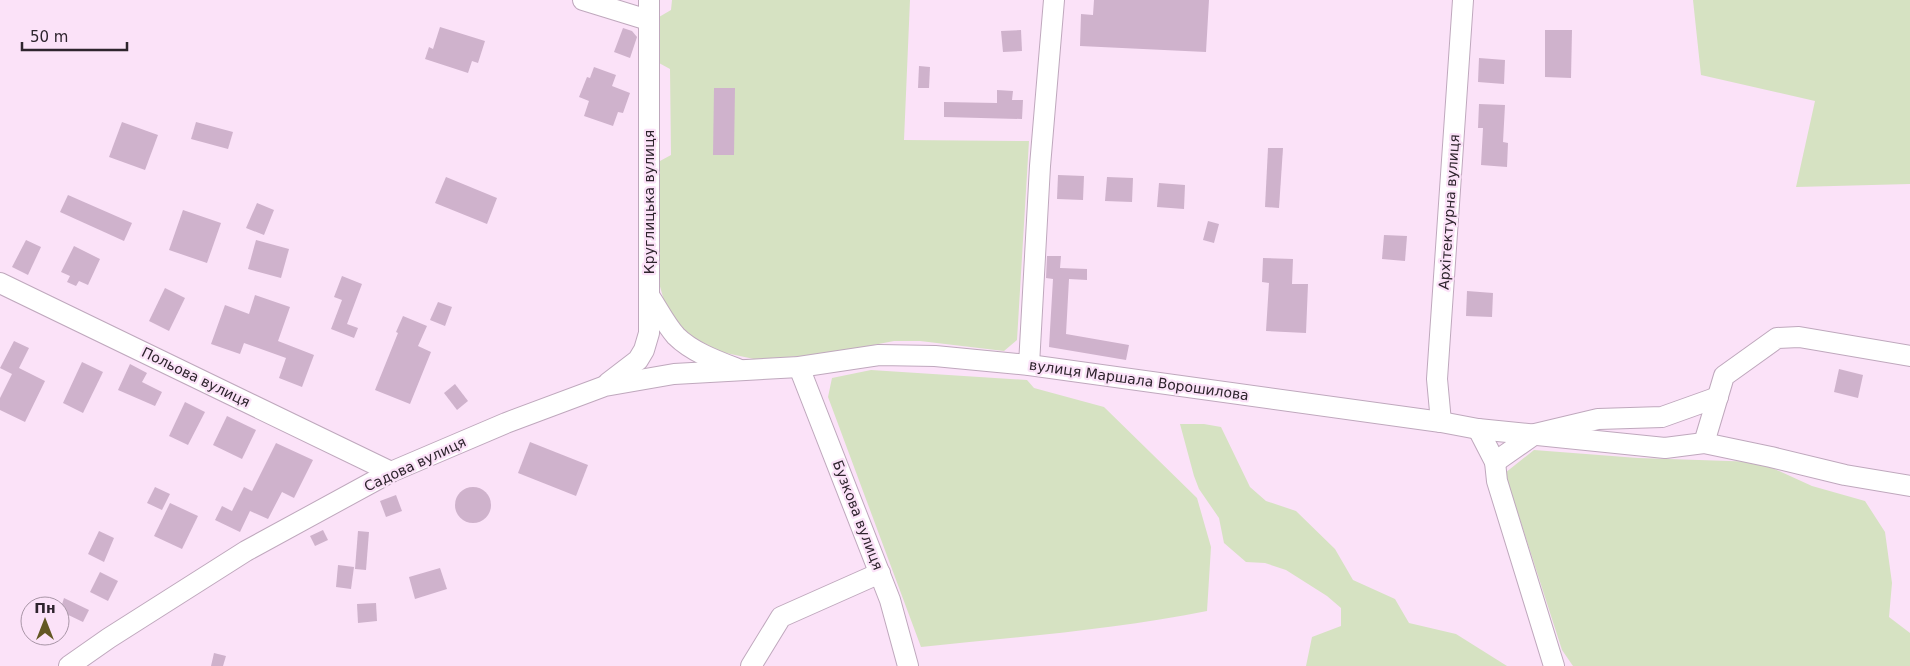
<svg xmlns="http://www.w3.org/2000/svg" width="1910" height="666" viewBox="0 0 1910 666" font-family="'DejaVu Sans',sans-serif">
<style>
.green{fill:#d6e2c2}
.building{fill:#cfb2cc}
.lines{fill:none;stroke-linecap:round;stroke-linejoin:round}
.minor-casing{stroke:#bfa8bd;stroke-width:22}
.minor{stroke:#fff;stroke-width:20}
.labels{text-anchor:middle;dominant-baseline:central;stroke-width:4.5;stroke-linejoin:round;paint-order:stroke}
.street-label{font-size:14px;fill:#2e242d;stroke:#fbe2f8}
</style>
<rect width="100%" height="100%" fill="#fbe2f8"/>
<!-- green -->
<g class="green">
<path d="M672,0H910L904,140L1029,141L1017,340L1004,351L920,341H894L822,355L754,359L721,352L696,339L677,324L665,304L659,283L660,161L671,155L670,69L659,63V17L671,10Z"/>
<path d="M1693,0H1910V184L1796,187L1815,101L1701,75Z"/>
<path d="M871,370L1027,380L1034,388L1104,407L1197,498L1211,547L1207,611C1113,630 1016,637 921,647L828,397L832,378Z"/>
<path d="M1180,424H1204L1221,427L1250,487L1266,501L1296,511L1335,549L1353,580L1395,599L1409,623L1456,634L1507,666H1306L1312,637L1341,626V608L1327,596L1286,570L1265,563L1246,562L1224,543L1219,518L1199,489L1194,476Z"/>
<path d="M1534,450L1638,458L1759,462L1812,486L1865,501L1885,532L1892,583L1889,617L1910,633V666H1573L1562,650L1505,473Z"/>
</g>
<!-- building -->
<g class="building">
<path d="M1094,0H1209L1206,52L1080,46L1081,14L1093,15Z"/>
<path d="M440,27L485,41L478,63L472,61L468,73L425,59L429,47L433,49Z"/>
<path d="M623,28L632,31L637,37L630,58L614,52Z"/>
<path d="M1021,30L1022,51L1003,52L1001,31Z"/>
<path d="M1545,30H1572L1571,78L1545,77Z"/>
<path d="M1479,58L1505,60L1504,84L1478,82Z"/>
<path d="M919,66L930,67L929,88H918Z"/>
<path d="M594,67L616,75L612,86L630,93L623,113L618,112L613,126L584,116L589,101L579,97L587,77L590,78Z"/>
<path d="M714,88H735L734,155H713Z"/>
<path d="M997,90L1013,91L1012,100H1023L1022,119L944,117V102L997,103Z"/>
<path d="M1479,104L1505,105L1503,142L1508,143L1507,167L1481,165L1483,128H1478Z"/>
<path d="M122,122L158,135L145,170L109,157Z"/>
<path d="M196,122L233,132L228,149L191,139Z"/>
<path d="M1268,148H1283L1279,208L1265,207Z"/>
<path d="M1058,175L1084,176L1083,200L1057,199Z"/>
<path d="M446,177L497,198L487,224L435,203Z"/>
<path d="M1107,177L1133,178L1132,202L1105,201Z"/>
<path d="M1159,183L1185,185L1184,209L1157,207Z"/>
<path d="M68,195L132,223L124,241L60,212Z"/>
<path d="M257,203L274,210L264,235L246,228Z"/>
<path d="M183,210L221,223L207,263L169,250Z"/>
<path d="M1208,221L1219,224L1214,243L1203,240Z"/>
<path d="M1384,235L1407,236L1405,261L1382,259Z"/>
<path d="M26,240L41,247L28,275L12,267Z"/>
<path d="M256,240L289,249L281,278L248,269Z"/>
<path d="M74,246L100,259L88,285L79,281L76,286L67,282L70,276L61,272Z"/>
<path d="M1047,256H1061L1060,268L1087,269V280L1069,279L1066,334L1129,345L1126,360L1049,347L1053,279L1046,278Z"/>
<path d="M1263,258L1293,259L1292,284H1308L1306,333L1266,331L1269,283L1262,282Z"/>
<path d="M342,276L362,284L347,324L358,328L354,338L331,329L342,300L334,297Z"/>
<path d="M165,288L185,298L169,331L149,321Z"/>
<path d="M1467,291L1493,293L1492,317L1466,316Z"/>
<path d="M255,295L290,307L278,341L314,355L302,387L279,378L286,358L244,343L240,354L211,344L225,305L249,314Z"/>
<path d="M438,302L452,307L445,326L430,320Z"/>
<path d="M403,316L427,326L418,346L431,352L410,404L375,390L398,333L396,332Z"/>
<path d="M14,341L29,348L19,368L45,381L25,422L0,410V398L12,374L0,368Z"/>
<path d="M82,362L103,372L83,413L63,403Z"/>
<path d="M130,364L147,373L142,382L162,392L155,406L118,390Z"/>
<path d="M1839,369L1863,375L1858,398L1834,392Z"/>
<path d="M455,384L468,401L457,410L444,393Z"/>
<path d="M185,402L205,412L188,445L169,436Z"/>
<path d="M227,416L256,430L242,459L213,445Z"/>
<path d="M530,442L588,465L576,496L518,473Z"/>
<path d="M276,443L313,460L294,498L282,492L268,519L250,511L240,532L215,520L222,506L232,511L244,487L252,491Z"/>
<path d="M155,487L170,494L162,510L147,503Z"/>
<circle cx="473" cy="505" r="18"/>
<path d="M396,495L402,511L386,517L380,501Z"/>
<path d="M170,503L198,516L182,549L154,536Z"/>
<path d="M323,530L328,540L315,546L310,536Z"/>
<path d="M99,531L114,538L104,562L88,554Z"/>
<path d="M358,531L369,532L366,570L355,569Z"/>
<path d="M338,565L354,567L351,589L336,587Z"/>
<path d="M440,568L447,589L415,599L409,577Z"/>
<path d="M100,572L118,581L108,601L90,592Z"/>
<path d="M64,598L89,610L83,622L60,611Z"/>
<path d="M376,603L377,621L358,623L357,604Z"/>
<path d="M214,653L226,656L223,666H211Z"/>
</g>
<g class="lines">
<!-- minor casing -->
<g class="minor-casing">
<g id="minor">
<path d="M583,0L648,20"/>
<path d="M0,283L391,472"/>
<path d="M650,297C658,309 666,325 676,336C692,352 717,361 738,369"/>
<path d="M1029,365L1040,166L1054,0"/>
<path d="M799,367L890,600L908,666"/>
<path d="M608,383L638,360L644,350L649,333V0"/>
<path d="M1441,422L1437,379L1463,0"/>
<path d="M1478,429L1495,462L1497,481L1554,666"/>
<path d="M1704,443L1724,376L1777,338L1799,337L1910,356"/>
<path d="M1495,462L1535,434L1598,419L1662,417L1718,397"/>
<path d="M69,666L109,638L246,551L391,472L506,423L605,386L674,374L799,367L879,355L935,356L1029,365L1441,422L1478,429L1665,448L1704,443L1771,457L1845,475L1910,486"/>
<path d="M751,666L781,617L880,573"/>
</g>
</g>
<!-- minor -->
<use href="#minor" class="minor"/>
</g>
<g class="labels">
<!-- street labels -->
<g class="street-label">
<text transform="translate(649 202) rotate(-90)">Круглицька вулиця</text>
<text transform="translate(1449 212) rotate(-86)">Архітектурна вулиця</text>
<text transform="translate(196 377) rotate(26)">Польова вулиця</text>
<text transform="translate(1139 380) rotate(8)">вулиця Маршала Ворошилова</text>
<text transform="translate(415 464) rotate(-25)">Садова вулиця</text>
<text transform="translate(858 515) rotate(69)">Бузкова вулиця</text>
</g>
</g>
<!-- north arrow -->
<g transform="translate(45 621)"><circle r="24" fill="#fbe2f8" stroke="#a996a7"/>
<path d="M0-4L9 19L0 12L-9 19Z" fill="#635724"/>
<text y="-8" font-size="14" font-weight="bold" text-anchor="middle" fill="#2e242d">Пн</text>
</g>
<!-- scale -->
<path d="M22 42v8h105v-8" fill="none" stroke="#2e242d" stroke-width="2.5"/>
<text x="30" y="42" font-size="15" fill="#2e242d" stroke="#fbe2f8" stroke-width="4" paint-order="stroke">50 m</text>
</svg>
